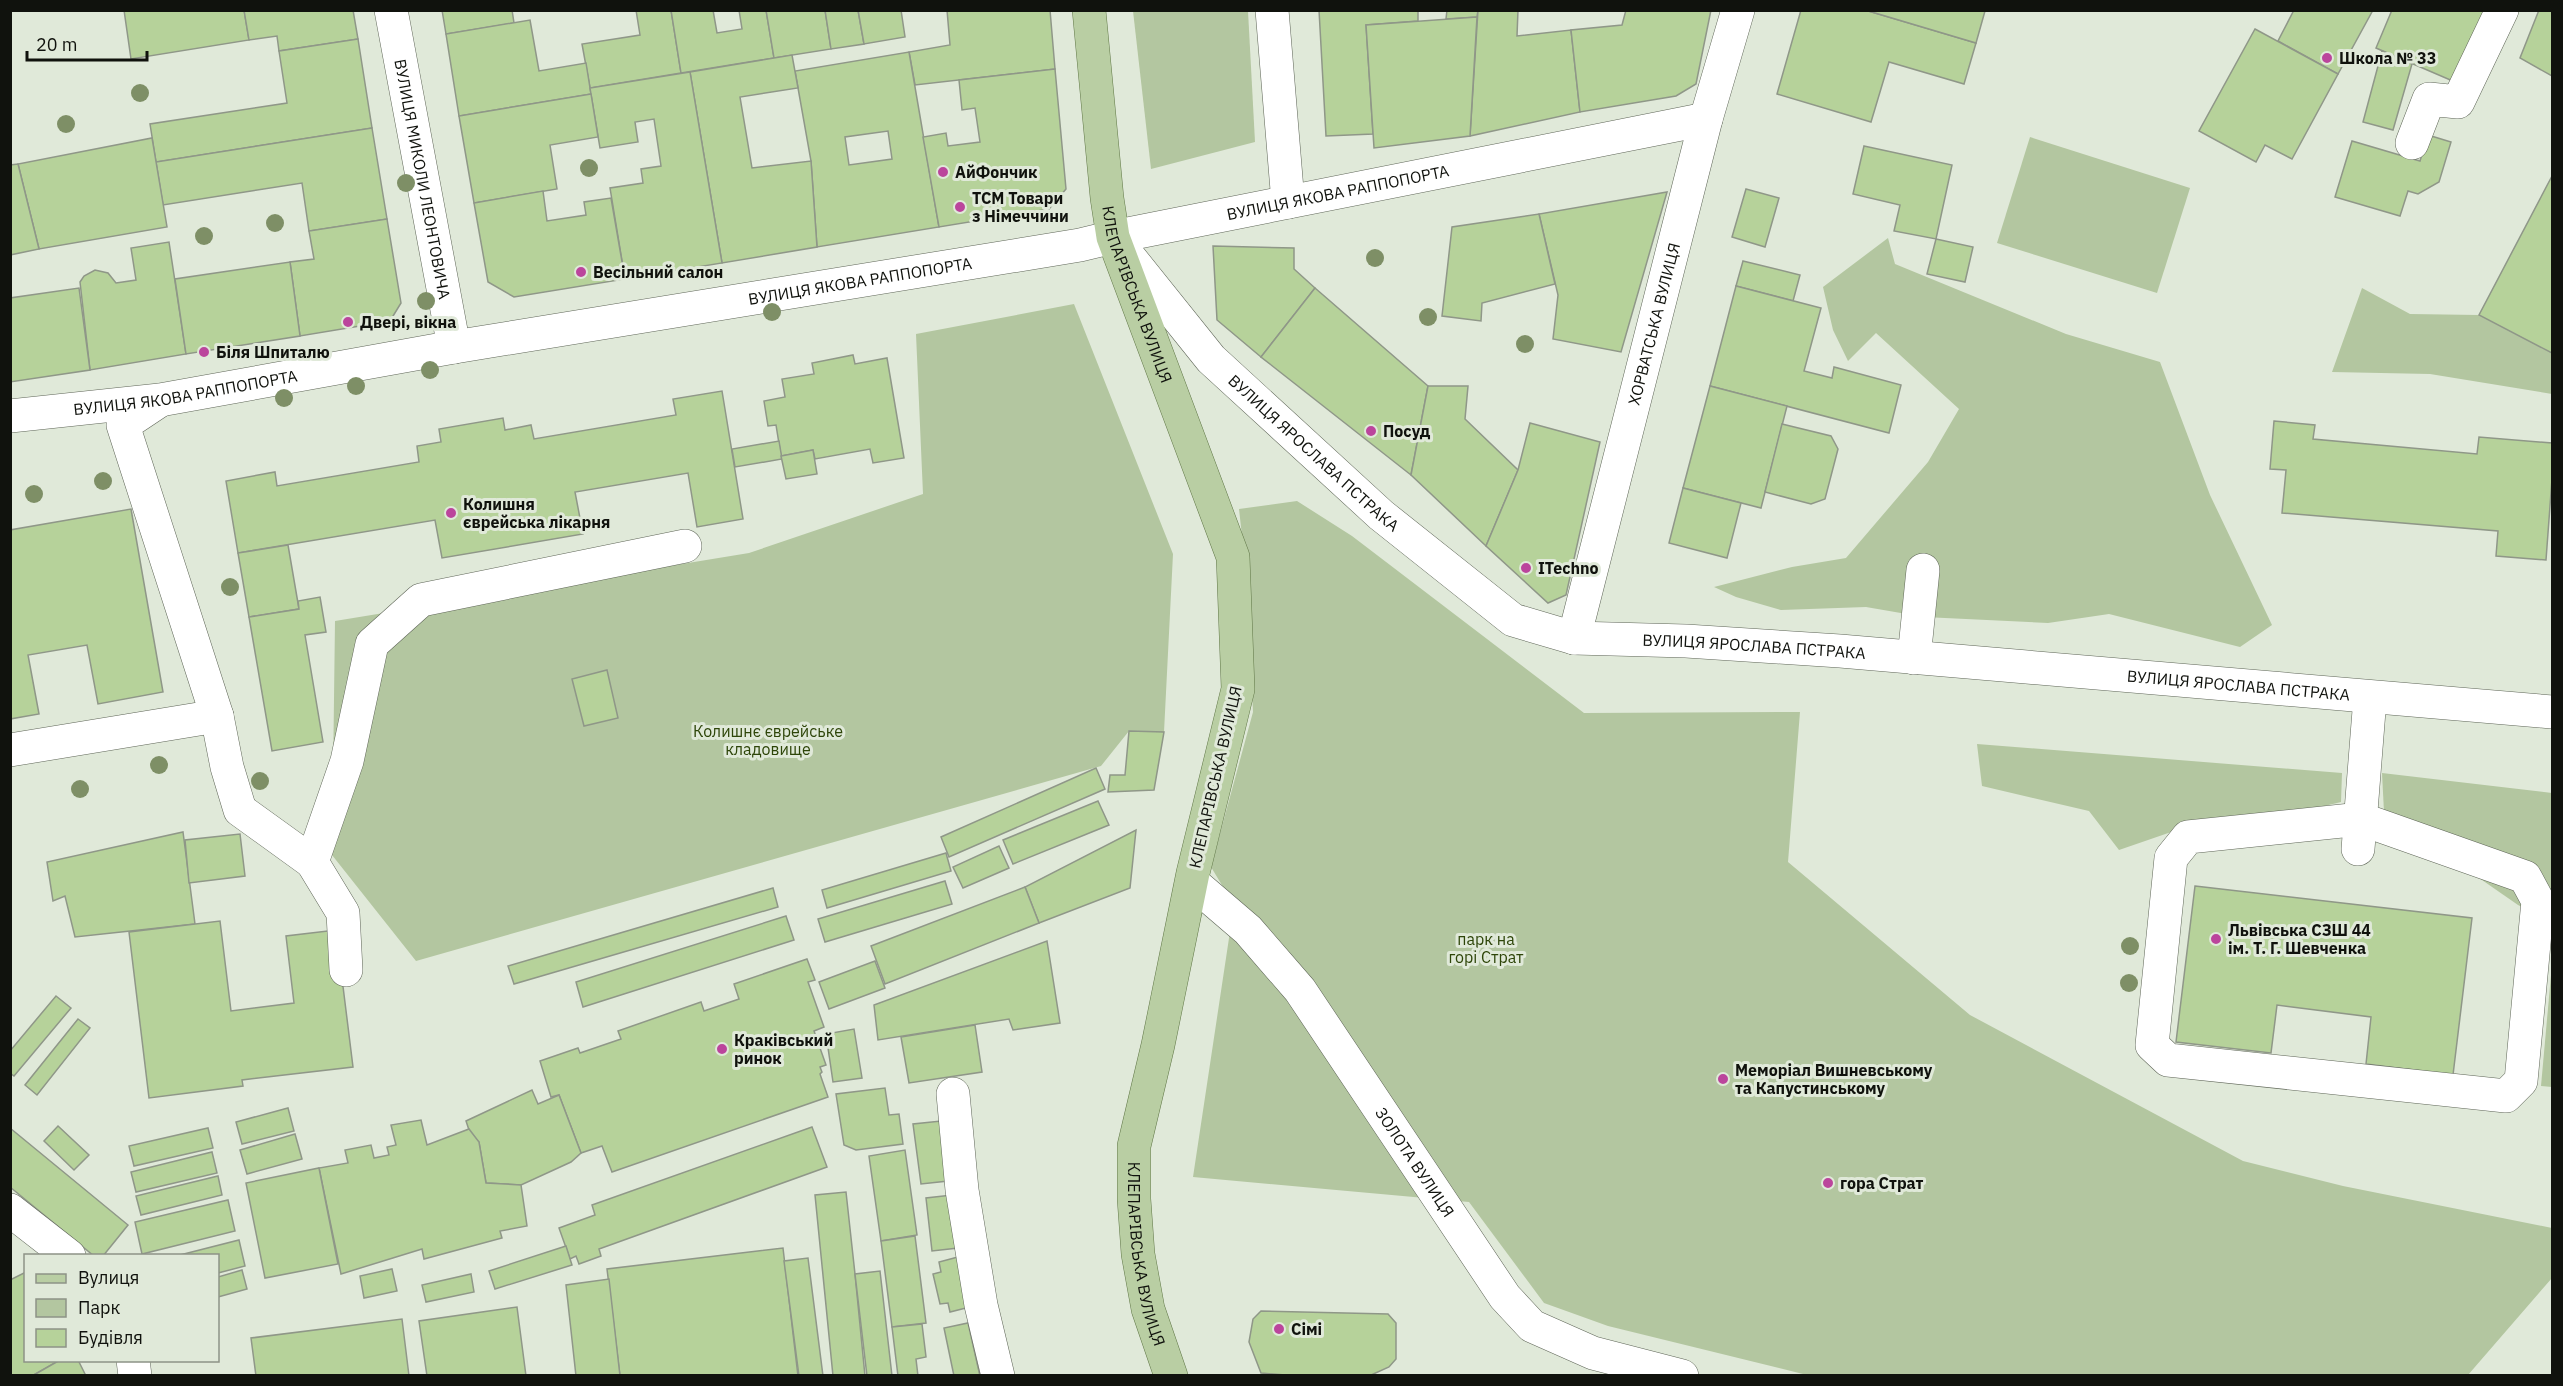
<svg xmlns="http://www.w3.org/2000/svg" width="2563" height="1386" viewBox="0 0 2563 1386" font-family="'IBM Plex Sans',sans-serif">
<style>
.green{fill:#b3c6a0}
.building{fill:#b6d29a;stroke:#8f9788;stroke-width:1.5;fill-rule:evenodd}
.lines{fill:none;stroke-linecap:round;stroke-linejoin:round}
.minor-casing{stroke:#5f6658;stroke-width:34}
.major-casing{stroke:#607747;stroke-width:34}
.minor{stroke:#fff;stroke-width:33}
.major{stroke:#b9cea3;stroke-width:33}
.tree{fill:#7e8f66}
.poi-dot{fill:#bb459c;stroke:#e0e9d9;stroke-width:2}
.labels{text-anchor:middle;dominant-baseline:central;stroke-width:6;stroke-linejoin:round;paint-order:stroke}
.poi-label{font-size:16px;font-weight:bold;fill:#10120d;stroke:#e0e9d9;text-anchor:start}
.street-label{font-size:16px;fill:#10120d;stroke:#e0e9d9}
.park-label{font-size:16px;fill:#2d4508;stroke:#e0e9d9}
</style>
<rect width="100%" height="100%" fill="#e0e9d9"/>
<!-- green -->
<g class="green">
<path d="M1133,11H1248L1255,142L1151,169Z"/>
<path d="M2030,137L2190,188L2157,293L1997,243Z"/>
<path d="M1888,238L1895,264L2066,334L2160,362L2210,495L2272,625L2240,647L2109,614L2048,623L1924,617L1866,607L1781,610L1736,597L1714,587L1792,567L1846,558L1928,462L1959,409L1876,333L1848,361L1833,330L1823,287Z"/>
<path d="M2362,288L2410,314L2479,315L2549,322L2552,324V394L2430,374L2332,372Z"/>
<path d="M1074,304L1173,554L1164,732L1129,731L1101,766L416,961L332,855L335,621L749,553L923,494L916,334Z"/>
<path d="M1297,501L1352,536L1584,713L1800,712L1788,862L1970,1015L2243,1161L2343,1186L2552,1228V1278L2468,1375H1807L1608,1326L1544,1303L1469,1202L1193,1177L1234,905L1211,867L1253,712L1246,572L1239,509Z"/>
<path d="M1977,744L2342,773L2341,802L2300,812L2206,820L2119,850L2089,811L1982,786Z"/>
<path d="M2382,773L2552,793V922L2518,905L2384,812Z"/>
<path d="M2552,964V1087L2541,1086Z"/>
</g>
<!-- building -->
<g class="building">
<path d="M124,10H244L249,40L131,59Z"/>
<path d="M244,10H353L358,39L279,51L277,36L249,40Z"/>
<path d="M442,10H512L514,23L446,34Z"/>
<path d="M636,10H671L681,73L590,88L582,44L640,35Z"/>
<path d="M671,10H713L717,33L742,29L739,10H766L774,58L681,73Z"/>
<path d="M766,10H825L831,49L774,58Z"/>
<path d="M825,10H858L864,44L831,49Z"/>
<path d="M858,10H901L905,37L864,44Z"/>
<path d="M947,10H1050L1055,69L915,85L909,52L950,45Z"/>
<path d="M1319,10H1418V21L1366,25L1373,134L1326,136Z"/>
<path d="M1447,10H1478L1477,17L1446,19Z"/>
<path d="M1478,10H1518L1517,36L1571,30L1580,112L1470,136Z"/>
<path d="M1626,10H1711L1696,84L1676,96L1580,112L1571,30L1622,25Z"/>
<path d="M1801,10H1865L1976,43L1964,84L1889,62L1871,122L1777,94Z"/>
<path d="M1865,10H1984L1985,11L1976,43Z"/>
<path d="M2294,10H2373L2338,74L2278,41Z"/>
<path d="M2392,10H2485L2455,82L2376,48Z"/>
<path d="M2539,10H2552V76L2520,58Z"/>
<path d="M1477,17L1470,136L1374,148L1366,25Z"/>
<path d="M530,20L539,71L586,63L591,94L459,116L446,34Z"/>
<path d="M2255,29L2338,74L2292,159L2265,145L2256,162L2199,131Z"/>
<path d="M358,39L372,128L156,162L150,124L287,103L279,51Z"/>
<path d="M2382,51L2412,64L2393,130L2363,122Z"/>
<path d="M909,52L939,227L817,247L811,161L795,71ZM888,131L892,159L849,165L845,137Z"/>
<path d="M792,55L798,88L740,97L752,168L811,161L817,247L722,263L690,72Z"/>
<path d="M1055,69L1066,189L1049,209L939,227L923,137L946,133L948,146L980,142L975,108L962,110L959,80Z"/>
<path d="M690,72L722,263L625,279L610,188L643,183L641,169L661,166L654,119L635,122L638,142L600,148L590,88Z"/>
<path d="M591,94L598,137L550,145L557,189L474,203L459,116Z"/>
<path d="M372,128L387,219L309,231L302,183L163,205L156,162Z"/>
<path d="M2428,135L2451,142L2439,182L2418,194L2408,191L2400,216L2335,197L2352,141L2420,161Z"/>
<path d="M152,138L167,227L39,249L18,164Z"/>
<path d="M1864,146L1952,165L1936,239L1894,231L1900,205L1853,194Z"/>
<path d="M18,164L39,249L10,255V165Z"/>
<path d="M2552,176V353L2479,315Z"/>
<path d="M1746,189L1779,198L1765,247L1732,237Z"/>
<path d="M543,191L547,221L586,215L584,202L611,198L625,279L514,297L488,282L474,203Z"/>
<path d="M1667,192L1621,352L1553,339L1558,295L1539,214Z"/>
<path d="M1539,214L1555,284L1482,303L1481,321L1442,316L1452,227Z"/>
<path d="M387,219L401,303L390,321L300,336L290,262L314,259L309,231Z"/>
<path d="M1936,239L1973,247L1965,282L1927,274Z"/>
<path d="M169,242L186,354L90,370L80,282L84,276L95,270L108,273L116,283L136,280L131,248Z"/>
<path d="M1213,246L1294,248V269L1315,288L1261,357L1217,320Z"/>
<path d="M1743,261L1800,275L1793,301L1736,286Z"/>
<path d="M290,262L300,336L186,354L175,279Z"/>
<path d="M1736,286L1821,308L1804,371L1832,378L1834,367L1901,385L1889,433L1710,386Z"/>
<path d="M79,288L90,370L10,382V298Z"/>
<path d="M1315,288L1428,386L1411,475L1261,357Z"/>
<path d="M853,355L855,364L887,358L904,458L873,463L870,449L815,459L813,450L781,456L776,425L768,426L764,401L785,397L782,379L814,374L812,363Z"/>
<path d="M1428,386H1468L1465,419L1518,470L1486,546L1411,475Z"/>
<path d="M1710,386L1787,406L1761,508L1683,488Z"/>
<path d="M722,391L743,519L697,527L688,473L575,492L583,534L442,558L435,520L238,553L226,481L275,472L277,486L419,462L417,446L441,442L439,429L503,418L505,430L531,425L534,439L676,415L673,399Z"/>
<path d="M2274,421L2315,425L2313,439L2477,454L2479,437L2552,443V479L2546,560L2496,556L2498,531L2282,513L2286,470L2270,469Z"/>
<path d="M1530,423L1600,442L1566,595L1548,603L1486,546L1518,470Z"/>
<path d="M1782,424L1831,436L1838,449L1825,499L1811,504L1765,492Z"/>
<path d="M779,441L782,459L735,467L732,449Z"/>
<path d="M813,450L817,474L786,479L781,456Z"/>
<path d="M1683,488L1741,503L1727,558L1669,543Z"/>
<path d="M131,509L163,692L98,704L87,645L28,655L39,714L10,719V530Z"/>
<path d="M288,545L299,609L249,617L238,553Z"/>
<path d="M320,597L326,632L305,635L323,742L272,751L249,617L299,609L298,601Z"/>
<path d="M607,670L618,718L584,726L572,679Z"/>
<path d="M1129,731L1164,732L1154,790L1108,792L1110,775H1125Z"/>
<path d="M1096,768L1105,789L949,857L941,837Z"/>
<path d="M1098,801L1109,825L1013,864L1003,840Z"/>
<path d="M1136,830L1130,888L1039,923L1025,887Z"/>
<path d="M183,832L195,924L75,937L65,896L53,901L47,862Z"/>
<path d="M240,834L245,876L189,883L185,840Z"/>
<path d="M999,846L1009,868L963,888L953,867Z"/>
<path d="M946,853L951,871L827,908L822,890Z"/>
<path d="M945,881L952,904L825,942L818,919Z"/>
<path d="M2195,886L2472,918L2453,1075L2366,1064L2371,1017L2277,1005L2271,1053L2176,1042Z"/>
<path d="M1025,887L1039,923L885,984L871,946Z"/>
<path d="M773,888L778,907L514,984L508,966Z"/>
<path d="M786,916L794,940L583,1007L576,982Z"/>
<path d="M220,921L231,1011L294,1003L286,936L336,930L353,1067L242,1080L243,1086L149,1098L129,932Z"/>
<path d="M1047,941L1060,1023L1013,1030L1009,1019L878,1040L874,1005Z"/>
<path d="M807,959L815,980L808,982L824,1027L814,1031L826,1065L820,1067L822,1072L820,1074L828,1097L612,1172L602,1146L581,1153L559,1095L551,1097L540,1061L578,1048L580,1053L621,1039L618,1031L701,1002L704,1011L739,999L734,984Z"/>
<path d="M875,961L885,988L829,1009L819,982Z"/>
<path d="M56,996L71,1008L14,1076L10,1073V1051Z"/>
<path d="M78,1019L90,1028L37,1095L25,1085Z"/>
<path d="M975,1025L982,1072L909,1083L901,1037Z"/>
<path d="M854,1029L862,1078L833,1082L826,1034Z"/>
<path d="M885,1088L889,1115L899,1114L903,1144L856,1150L844,1145L836,1094Z"/>
<path d="M532,1090L538,1104L559,1095L581,1153L571,1162L521,1185L486,1183L479,1142L470,1133L466,1121Z"/>
<path d="M288,1108L294,1131L242,1144L236,1122Z"/>
<path d="M421,1120L427,1145L469,1129L479,1142L486,1183L521,1185L527,1226L500,1231L502,1238L424,1259L422,1249L341,1274L319,1168L348,1163L345,1150L371,1145L374,1158L389,1155L387,1147L396,1145L391,1125Z"/>
<path d="M941,1121L948,1181L921,1184L913,1124Z"/>
<path d="M58,1126L89,1155L74,1170L44,1141Z"/>
<path d="M812,1127L827,1167L599,1249L601,1256L579,1264L576,1256L570,1259L559,1228L595,1215L592,1205Z"/>
<path d="M10,1128L128,1225L103,1256H94L10,1187Z"/>
<path d="M208,1128L213,1148L134,1166L129,1146Z"/>
<path d="M295,1134L302,1159L247,1174L240,1150Z"/>
<path d="M905,1150L917,1235L881,1241L869,1156Z"/>
<path d="M212,1152L217,1173L136,1192L131,1172Z"/>
<path d="M319,1168L338,1264L265,1278L246,1183Z"/>
<path d="M218,1176L222,1195L141,1215L136,1196Z"/>
<path d="M846,1192L855,1274L865,1376H833L815,1195Z"/>
<path d="M952,1195L958,1248L932,1251L926,1198Z"/>
<path d="M228,1200L235,1231L142,1254L135,1222Z"/>
<path d="M915,1236L926,1323L892,1327L881,1241Z"/>
<path d="M239,1240L245,1266L218,1273V1256H176Z"/>
<path d="M566,1246L572,1265L495,1289L489,1271Z"/>
<path d="M783,1248L798,1376H620L607,1269Z"/>
<path d="M958,1257L970,1307L950,1312L948,1303L940,1304L933,1274L941,1272L939,1262Z"/>
<path d="M808,1258L823,1376H799L784,1261Z"/>
<path d="M392,1269L397,1291L364,1298L360,1276Z"/>
<path d="M242,1270L247,1289L218,1297V1277Z"/>
<path d="M880,1271L892,1376H867L855,1274Z"/>
<path d="M26,1272V1360H60L32,1376H10V1280Z"/>
<path d="M471,1274L474,1292L426,1302L422,1285Z"/>
<path d="M609,1279L620,1376H576L566,1285Z"/>
<path d="M517,1307L526,1376H427L419,1321Z"/>
<path d="M1261,1311L1388,1314L1396,1323V1359L1389,1367L1369,1376H1298L1261,1373L1249,1342L1253,1319Z"/>
<path d="M402,1319L409,1376H256L251,1338Z"/>
<path d="M968,1323L980,1376H954L944,1328Z"/>
<path d="M922,1324L926,1357L916,1359L918,1376H898L892,1327Z"/>
<path d="M60,1360H78L86,1376H32Z"/>
</g>
<g class="lines">
<!-- minor casing -->
<g class="minor-casing">
<g id="minor">
<path id="s1" d="M391,10L454,347"/>
<path d="M1272,10L1288,202"/>
<path d="M2412,143L2429,99L2458,102L2502,10"/>
<path id="s2" d="M1118,243L1211,359L1381,515L1513,620L1574,638L1686,641L1840,651L2552,712"/>
<path d="M159,401L123,425L217,716L227,767L240,810L312,862L347,761L372,644L421,600L685,546"/>
<path id="s3" d="M10,416L160,400L454,347L1080,245L1113,237L1706,119"/>
<path id="s4" d="M1574,638L1706,119L1738,10"/>
<path d="M1914,658L1923,570"/>
<path d="M10,750L217,716"/>
<path d="M2361,819L2525,877L2538,901L2521,1081L2506,1096L2168,1060L2152,1045L2171,858L2188,837Z"/>
<path d="M2358,849L2370,698"/>
<path d="M312,862L343,913L346,970"/>
<path id="s5" d="M1192,882L1248,930L1300,990L1505,1297L1532,1326L1593,1353L1682,1376"/>
<path d="M953,1094L962,1190L981,1305L998,1376"/>
<path d="M10,1210L69,1256"/>
<path d="M133,1360L135,1376"/>
</g>
</g>
<!-- major casing -->
<g class="major-casing">
<g id="major">
<path id="s6" d="M1089,10L1107,198L1113,237L1233,557L1238,689L1193,873L1158,1045L1134,1146V1199L1138,1254L1148,1309L1171,1376"/>
</g>
</g>
<!-- minor -->
<use href="#minor" class="minor"/>
<!-- major -->
<use href="#major" class="major"/>
</g>
<!-- trees -->
<g class="tree">
<circle cx="140" cy="93" r="9"/>
<circle cx="66" cy="124" r="9"/>
<circle cx="589" cy="168" r="9"/>
<circle cx="406" cy="183" r="9"/>
<circle cx="275" cy="223" r="9"/>
<circle cx="204" cy="236" r="9"/>
<circle cx="1375" cy="258" r="9"/>
<circle cx="426" cy="301" r="9"/>
<circle cx="772" cy="312" r="9"/>
<circle cx="1428" cy="317" r="9"/>
<circle cx="1525" cy="344" r="9"/>
<circle cx="430" cy="370" r="9"/>
<circle cx="356" cy="386" r="9"/>
<circle cx="284" cy="398" r="9"/>
<circle cx="103" cy="481" r="9"/>
<circle cx="34" cy="494" r="9"/>
<circle cx="230" cy="587" r="9"/>
<circle cx="159" cy="765" r="9"/>
<circle cx="260" cy="781" r="9"/>
<circle cx="80" cy="789" r="9"/>
<circle cx="2130" cy="946" r="9"/>
<circle cx="2129" cy="983" r="9"/>
</g>
<!-- markers -->
<g class="poi-dot">
<circle cx="2327" cy="58" r="6"/>
<circle cx="943" cy="172" r="6"/>
<circle cx="960" cy="207" r="6"/>
<circle cx="581" cy="272" r="6"/>
<circle cx="348" cy="322" r="6"/>
<circle cx="204" cy="352" r="6"/>
<circle cx="1371" cy="431" r="6"/>
<circle cx="451" cy="513" r="6"/>
<circle cx="1526" cy="568" r="6"/>
<circle cx="2216" cy="939" r="6"/>
<circle cx="722" cy="1049" r="6"/>
<circle cx="1723" cy="1079" r="6"/>
<circle cx="1828" cy="1183" r="6"/>
<circle cx="1279" cy="1329" r="6"/>
</g>
<g class="labels">
<!-- poi labels -->
<g class="poi-label">
<text x="2339" y="58">Школа № 33</text>
<text x="955" y="172">АйФончик</text>
<text x="972" y="198">ТСМ Товари<tspan x="972" dy="18">з Німеччини</tspan></text>
<text x="593" y="272">Весільний салон</text>
<text x="360" y="322">Двері, вікна</text>
<text x="216" y="352">Біля Шпиталю</text>
<text x="1383" y="431">Посуд</text>
<text x="463" y="504">Колишня<tspan x="463" dy="18">єврейська лікарня</tspan></text>
<text x="1538" y="568">ITechno</text>
<text x="2228" y="930">Львівська СЗШ 44<tspan x="2228" dy="18">ім. Т. Г. Шевченка</tspan></text>
<text x="734" y="1040">Краківський<tspan x="734" dy="18">ринок</tspan></text>
<text x="1735" y="1070">Меморіал Вишневському<tspan x="1735" dy="18">та Капустинському</tspan></text>
<text x="1840" y="1183">гора Страт</text>
<text x="1291" y="1329">Сімі</text>
</g>
<!-- street labels -->
<g class="street-label">
<text stroke="none"><textPath href="#s1" startOffset="172">ВУЛИЦЯ МИКОЛИ ЛЕОНТОВИЧА</textPath></text>
<text stroke="none"><textPath href="#s3" startOffset="1347">ВУЛИЦЯ ЯКОВА РАППОПОРТА</textPath></text>
<text stroke="none"><textPath href="#s3" startOffset="861">ВУЛИЦЯ ЯКОВА РАППОПОРТА</textPath></text>
<text stroke="none"><textPath href="#s6" startOffset="290">КЛЕПАРІВСЬКА ВУЛИЦЯ</textPath></text>
<text stroke="none"><textPath href="#s4" startOffset="324">ХОРВАТСЬКА ВУЛИЦЯ</textPath></text>
<text stroke="none"><textPath href="#s3" startOffset="177">ВУЛИЦЯ ЯКОВА РАППОПОРТА</textPath></text>
<text stroke="none"><textPath href="#s2" startOffset="288">ВУЛИЦЯ ЯРОСЛАВА ПСТРАКА</textPath></text>
<text stroke="none"><textPath href="#s2" startOffset="792">ВУЛИЦЯ ЯРОСЛАВА ПСТРАКА</textPath></text>
<text stroke="none"><textPath href="#s2" startOffset="1278">ВУЛИЦЯ ЯРОСЛАВА ПСТРАКА</textPath></text>
<text transform="translate(1215 777) rotate(-77)">КЛЕПАРІВСЬКА ВУЛИЦЯ</text>
<text stroke="none"><textPath href="#s5" startOffset="360">ЗОЛОТА ВУЛИЦЯ</textPath></text>
<text stroke="none"><textPath href="#s6" startOffset="1280">КЛЕПАРІВСЬКА ВУЛИЦЯ</textPath></text>
</g>
<!-- park labels -->
<g class="park-label">
<text x="768" y="731">Колишнє єврейське<tspan x="768" dy="18">кладовище</tspan></text>
<text x="1486" y="939">парк на<tspan x="1486" dy="18">горі Страт</tspan></text>
</g>
</g>
<!-- border -->
<rect width="2563" height="1386" fill="none" stroke="#10120d" stroke-width="24"/>
<!-- legend -->
<rect x="24" y="1254" width="195" height="108" fill="#e0e9d9" stroke="#8d9387" stroke-width="1.5"/>
<rect x="36" y="1274" width="30" height="9" fill="#b9cea3" stroke="#8d9387" stroke-width="1.5"/>
<text x="78" y="1284" font-size="18" fill="#10120d">Вулиця</text>
<rect x="36" y="1299" width="30" height="18" fill="#b3c6a0" stroke="#8d9387" stroke-width="1.5"/>
<text x="78" y="1314" font-size="18" fill="#10120d">Парк</text>
<rect x="36" y="1329" width="30" height="18" fill="#b6d29a" stroke="#8d9387" stroke-width="1.5"/>
<text x="78" y="1344" font-size="18" fill="#10120d">Будівля</text>
<!-- scale -->
<path d="M27 51v9h120v-9" fill="none" stroke="#10120d" stroke-width="3"/>
<text x="36" y="51" font-size="18" fill="#10120d" stroke="#e0e9d9" stroke-width="4.5" paint-order="stroke">20 m</text>
</svg>
